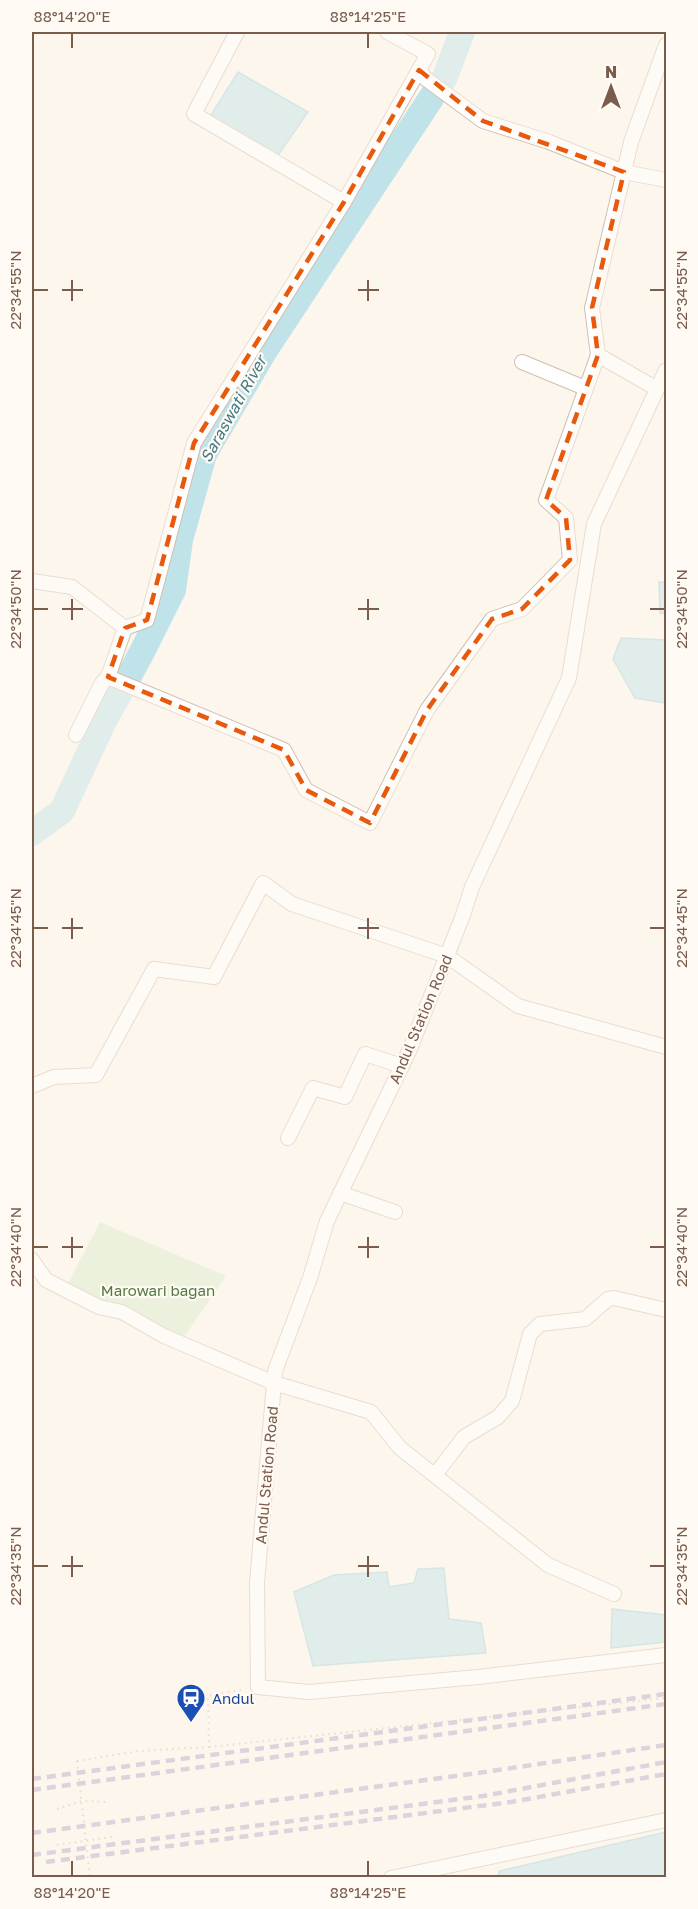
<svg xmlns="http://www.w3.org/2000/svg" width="698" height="1909" viewBox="0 0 698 1909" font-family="'Golos Text',sans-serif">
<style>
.green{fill:#d8ecc9}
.water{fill:#bfe3e8;stroke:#a5d3da;stroke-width:1.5}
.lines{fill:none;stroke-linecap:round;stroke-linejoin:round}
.river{stroke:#bfe3e8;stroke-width:26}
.street-casing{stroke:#d1beb0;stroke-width:16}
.path{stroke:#d9b8a5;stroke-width:2;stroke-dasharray:1.5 4.5;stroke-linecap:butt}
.street{stroke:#fff;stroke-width:14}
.rail{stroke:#b9a8c9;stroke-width:4.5;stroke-dasharray:9 6;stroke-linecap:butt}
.path-bridge{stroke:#d9b8a5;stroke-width:2;stroke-dasharray:1.5 4.5;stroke-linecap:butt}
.marked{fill:none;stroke:#e8590c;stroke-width:4.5;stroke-dasharray:12 8;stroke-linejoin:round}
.ticks{fill:none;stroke:#7a5c4d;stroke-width:2}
.labels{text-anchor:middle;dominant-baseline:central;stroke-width:4.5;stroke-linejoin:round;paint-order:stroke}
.street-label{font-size:15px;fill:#7a5c4d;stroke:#fffaf3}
.park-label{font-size:15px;fill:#537a41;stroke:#fffaf3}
.transit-label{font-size:15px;fill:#164399;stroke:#fffaf3;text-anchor:start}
.water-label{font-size:16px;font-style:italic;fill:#437c86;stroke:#fffaf3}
.neatline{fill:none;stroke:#7a5c4d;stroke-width:2}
.ticks-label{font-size:15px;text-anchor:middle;fill:#7a5c4d}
</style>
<rect width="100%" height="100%" fill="#fdf6ec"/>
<!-- green -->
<path class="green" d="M100,1222L226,1276L180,1343L65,1289Z"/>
<!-- water -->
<g class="water">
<path d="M238,72L308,112L274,161L211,115Z"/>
<path d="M659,582H666V614L660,613Z"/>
<path d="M621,638L666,640V703L635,698L613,659Z"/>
<path d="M444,1568L449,1619L481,1623L486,1653L313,1666L294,1592L334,1575L387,1572L389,1587L414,1583L418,1569Z"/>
<path d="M612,1609L666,1615V1642L611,1648Z"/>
<path d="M666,1832V1877H498L499,1871Z"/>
</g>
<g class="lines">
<!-- river -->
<path class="river" d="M32,833L62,811L104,721L141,654L173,590L180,540L204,454L265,350L445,77L462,32"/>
<!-- street casing -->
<g class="street-casing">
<g id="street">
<path d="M237,32L194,114L344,202"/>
<path d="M419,70L426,79L483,121L549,142L624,172L666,180"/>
<path d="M598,355L592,308L631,142L666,45"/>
<path d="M522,362L585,388"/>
<path d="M666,370L594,524L569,678L472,887L463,915L410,1049L327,1221L310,1278L275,1371L257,1583L258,1687L309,1692L478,1677L666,1655"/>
<path d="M32,581L72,587L125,628L108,677L284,750L306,790L370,823L427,710L492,619L522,609L570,560L566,518L546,500L598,355L657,389"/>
<path d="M125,628L147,620L194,443L344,202L428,54L387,32"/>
<path d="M76,735L102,683L108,677"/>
<path d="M32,1086L54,1077L96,1075L154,969L214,977L263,883L292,904L447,956L518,1006L666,1047"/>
<path d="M288,1138L313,1088L345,1097L365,1054L402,1066"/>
<path d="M340,1193L395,1212"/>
<path d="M32,1260L46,1280L99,1307L122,1312L164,1336L274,1383L371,1412L400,1448L548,1565L614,1594"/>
<path d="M435,1475L464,1437L498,1417L512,1401L530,1334L540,1324L585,1319L608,1299L614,1298L666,1310"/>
<path d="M391,1878L666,1820"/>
</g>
</g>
<!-- path -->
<g class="path">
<path d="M209,1747L666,1698"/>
<path d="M77,1761L139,1751L209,1747L208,1696L245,1689"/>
<path d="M57,1809L82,1801L108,1802"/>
<path d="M57,1845L113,1837"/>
</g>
<!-- street -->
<use href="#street" class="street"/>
<!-- rail -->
<g class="rail">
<path d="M32,1779L666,1694"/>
<path d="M32,1790L666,1704"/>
<path d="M32,1833L485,1772L666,1745"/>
<path d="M32,1855L483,1796L666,1762"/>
<path d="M46,1862L511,1802L666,1774"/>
</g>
<!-- path-bridge -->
<path class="path-bridge" d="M77,1761L90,1878"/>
</g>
<!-- marked area -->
<path d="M0 0H698V1909H0ZM419,70L483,121L624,172L592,308L598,355L546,500L566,518L570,560L522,609L492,619L427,710L370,823L306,790L284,750L108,677L125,628L147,620L194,443L344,202Z" fill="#fdf6ec" fill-opacity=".55" fill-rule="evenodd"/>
<path class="marked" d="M419,70L483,121L624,172L592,308L598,355L546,500L566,518L570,560L522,609L492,619L427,710L370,823L306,790L284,750L108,677L125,628L147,620L194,443L344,202Z"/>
<!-- ticks -->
<path class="ticks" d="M72,33V48M368,33V48M72,280V301M368,280V301M33,290H48M62,290H83M358,290H379M650,290H665M72,599V620M368,599V620M33,609H48M62,609H83M358,609H379M650,609H665M72,918V939M368,918V939M33,928H48M62,928H83M358,928H379M650,928H665M72,1237V1258M368,1237V1258M33,1247H48M62,1247H83M358,1247H379M650,1247H665M72,1556V1577M368,1556V1577M33,1566H48M62,1566H83M358,1566H379M650,1566H665M72,1861V1876M368,1861V1876"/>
<!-- icons -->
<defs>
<g id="station-pin" transform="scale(1.5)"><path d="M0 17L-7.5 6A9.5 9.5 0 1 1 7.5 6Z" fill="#1a4fb4" stroke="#fffaf3"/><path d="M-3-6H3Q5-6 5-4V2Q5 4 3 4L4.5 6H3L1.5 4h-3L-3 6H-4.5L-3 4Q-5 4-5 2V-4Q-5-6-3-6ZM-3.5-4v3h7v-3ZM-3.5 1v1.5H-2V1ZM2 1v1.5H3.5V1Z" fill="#fff"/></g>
</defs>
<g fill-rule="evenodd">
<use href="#station-pin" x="191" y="1698"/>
</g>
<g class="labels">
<!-- street labels -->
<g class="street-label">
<text transform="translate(420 1019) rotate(-67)">Andul Station Road</text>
<text transform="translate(266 1475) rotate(-85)">Andul Station Road</text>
</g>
<!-- park labels -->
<g class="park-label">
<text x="158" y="1290">Marowari bagan</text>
</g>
<!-- transit labels -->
<g class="transit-label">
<text x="212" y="1698">Andul</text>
</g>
<!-- water labels -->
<g class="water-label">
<text transform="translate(233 409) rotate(-61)">Saraswati River</text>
</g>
</g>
<!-- border -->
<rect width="698" height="1909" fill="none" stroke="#fffaf3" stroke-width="66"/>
<!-- north arrow -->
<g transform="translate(611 87)" stroke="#fffaf3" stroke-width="4.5" paint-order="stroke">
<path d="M0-4.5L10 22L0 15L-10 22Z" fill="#7a5c4d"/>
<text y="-9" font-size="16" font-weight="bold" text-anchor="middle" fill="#7a5c4d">N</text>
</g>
<rect x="33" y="33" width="632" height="1843" class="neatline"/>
<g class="ticks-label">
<text x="72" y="22">88°14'20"E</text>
<text x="368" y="22">88°14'25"E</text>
<text transform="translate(16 290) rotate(-90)" y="5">22°34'55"N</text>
<text transform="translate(682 290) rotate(-90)" y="5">22°34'55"N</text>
<text transform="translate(16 609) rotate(-90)" y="5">22°34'50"N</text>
<text transform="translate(682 609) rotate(-90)" y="5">22°34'50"N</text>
<text transform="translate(16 928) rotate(-90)" y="5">22°34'45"N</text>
<text transform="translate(682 928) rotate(-90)" y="5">22°34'45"N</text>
<text transform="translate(16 1247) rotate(-90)" y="5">22°34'40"N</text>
<text transform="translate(682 1247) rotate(-90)" y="5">22°34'40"N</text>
<text transform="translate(16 1566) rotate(-90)" y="5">22°34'35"N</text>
<text transform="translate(682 1566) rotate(-90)" y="5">22°34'35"N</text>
<text x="72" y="1898">88°14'20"E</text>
<text x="368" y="1898">88°14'25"E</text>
</g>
</svg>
